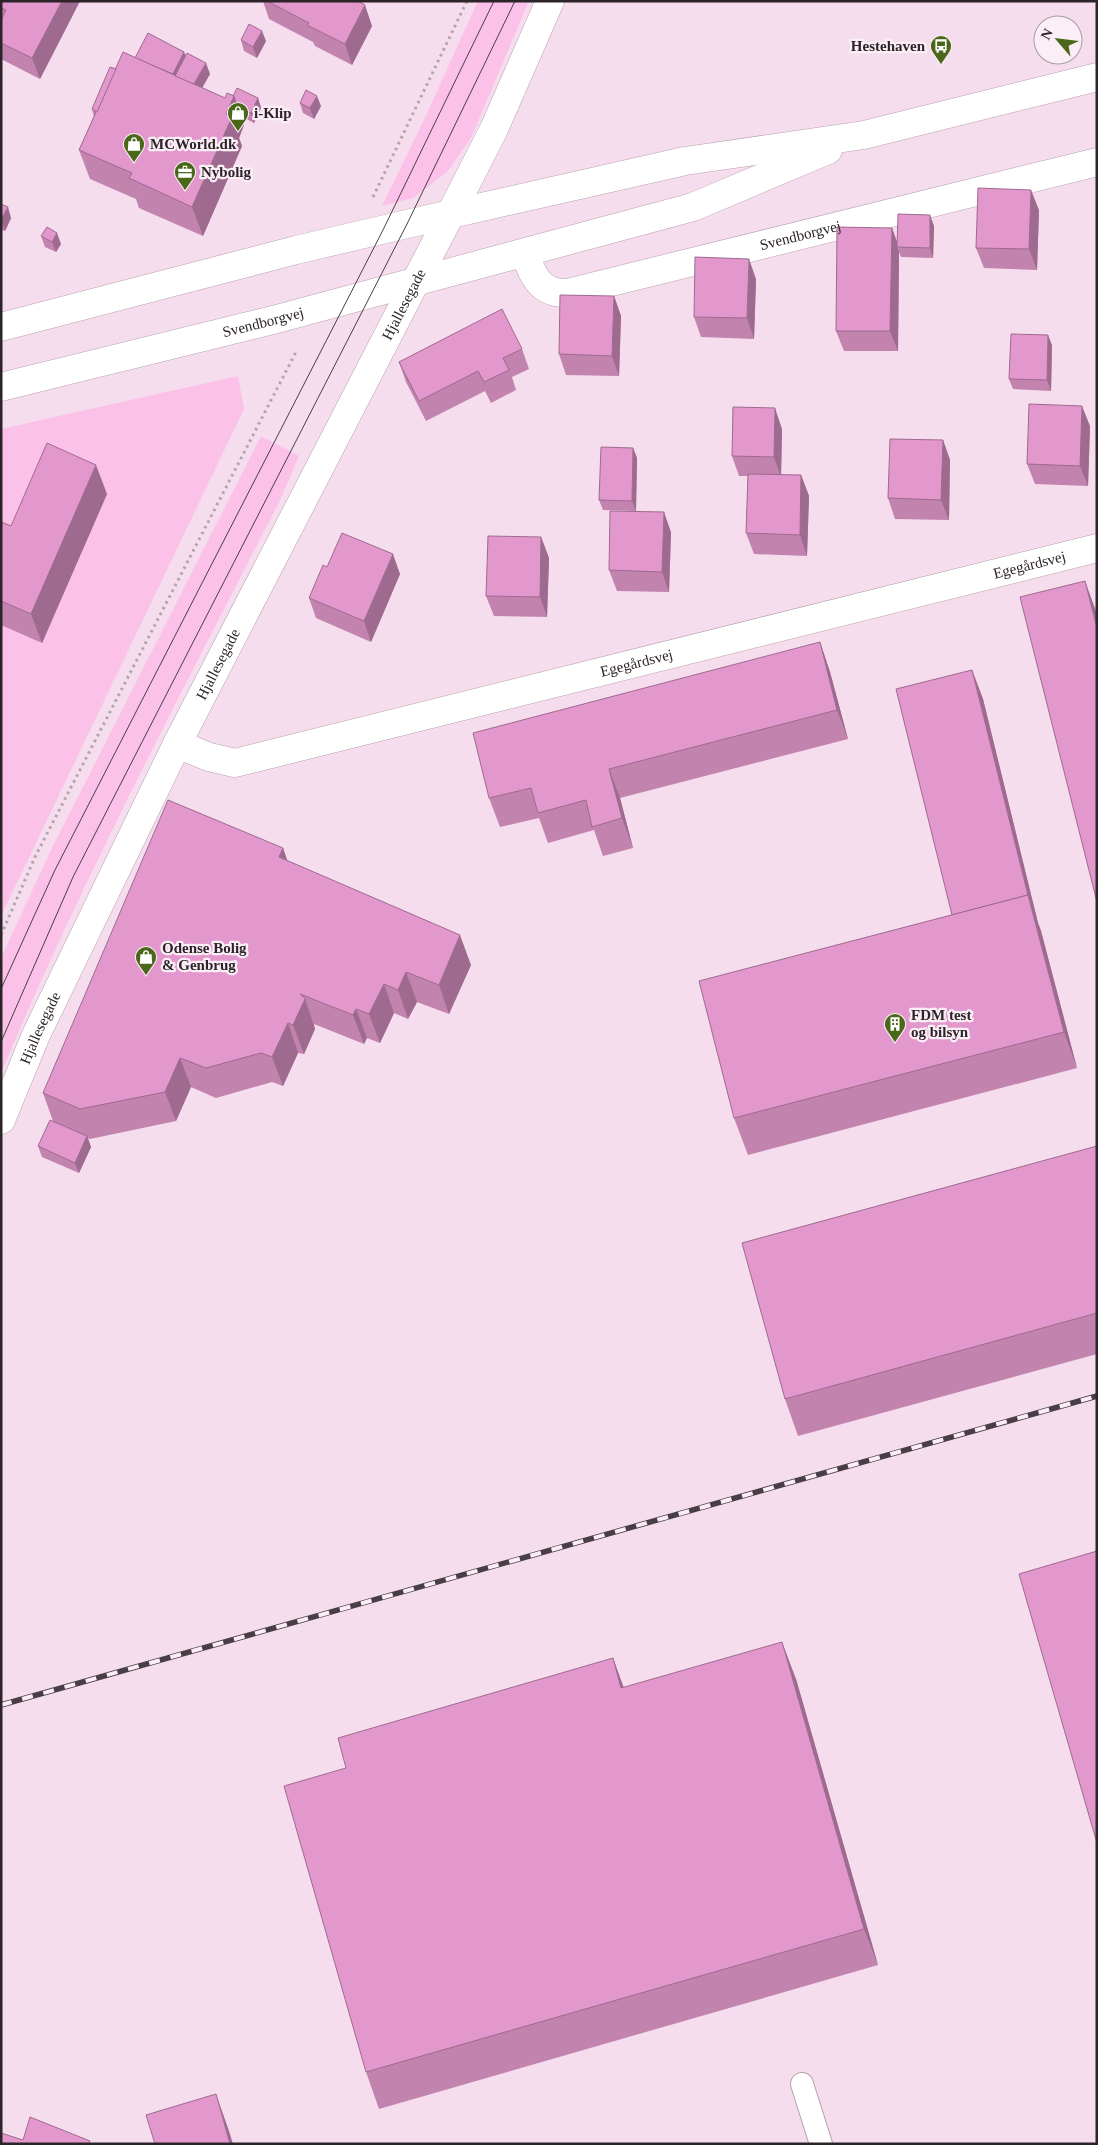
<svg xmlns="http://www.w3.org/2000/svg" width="1098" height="2145" viewBox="0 0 1098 2145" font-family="'Times New Roman',serif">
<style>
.green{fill:#fbc1e9}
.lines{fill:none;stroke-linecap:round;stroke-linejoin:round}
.lane-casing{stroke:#b8a1b0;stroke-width:24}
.street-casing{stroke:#b8a1b0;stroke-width:29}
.secondary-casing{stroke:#b8a1b0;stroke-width:29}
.path{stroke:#b5a2af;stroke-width:3;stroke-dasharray:2.5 4;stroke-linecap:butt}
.lane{stroke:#fff;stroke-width:22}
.street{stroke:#fff;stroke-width:28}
.secondary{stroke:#fff;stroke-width:28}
.tram{stroke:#493e46;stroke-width:1}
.rail-casing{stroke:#493e46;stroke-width:5.5}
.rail{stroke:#fceef7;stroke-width:4;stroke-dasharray:11;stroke-linecap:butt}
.wall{fill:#c283af}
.shaded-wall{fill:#9e6a8f}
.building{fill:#e298cc;stroke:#9e6a8f}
.labels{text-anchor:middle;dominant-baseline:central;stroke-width:4.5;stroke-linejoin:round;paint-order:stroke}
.poi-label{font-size:15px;font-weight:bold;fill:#2d242a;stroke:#fceef7;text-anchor:start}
.street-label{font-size:15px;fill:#2d242a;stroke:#fceef7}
</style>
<rect width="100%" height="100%" fill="#f5dded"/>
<!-- green -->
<g class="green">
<path d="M478,1H529L471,138L447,172L413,198L382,206L423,122Z"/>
<path d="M238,376L244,409L1,916V429Z"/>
<path d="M261,436L299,456L281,498C184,688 83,877 1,1073V958L50,852Z"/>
</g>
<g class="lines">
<!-- lane casing -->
<g class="lane-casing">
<path id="lane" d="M802,2084L821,2144"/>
</g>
<!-- street casing -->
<g class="street-casing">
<g id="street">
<path d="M450,215L494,129L550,1"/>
<path id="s1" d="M525,253C532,276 541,294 567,293L1097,162"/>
<path id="s2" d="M177,744L209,757L235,763L1097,548"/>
</g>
</g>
<!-- secondary casing -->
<g class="secondary-casing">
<g id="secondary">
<path d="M1,327L296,250L407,224L685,161L864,135L1097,77"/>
<path id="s3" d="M1,387L273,320L693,207L828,150"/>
<path id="s4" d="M1,1120L36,1035L177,744L450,215"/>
</g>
</g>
<!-- path -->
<g class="path">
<path d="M373,197L467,1"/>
<path d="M1,935L35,857L297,350"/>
</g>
<!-- lane -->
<use href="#lane" class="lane"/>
<!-- street -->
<use href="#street" class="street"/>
<!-- secondary -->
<use href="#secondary" class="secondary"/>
<!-- tram -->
<g class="tram">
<path d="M1,989L55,870L383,230L494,1"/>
<path d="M1,1042L73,877L407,224L515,1"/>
</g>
<!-- rail casing -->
<g class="rail-casing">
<path id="rail" d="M1,1705L1097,1396"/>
</g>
<!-- rail -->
<use href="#rail" class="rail"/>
</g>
<!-- wall -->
<g class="wall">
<path d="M1,1H80L40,79L1,59Z"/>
<path d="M263,1H267L372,26L352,65L315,46L313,42L269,19Z"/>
<path d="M241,40L266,41L257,58L244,51Z"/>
<path d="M184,52L186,56L210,74L202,88L225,98L233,96L258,98L261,108L254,123L241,116L244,125L239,138L242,146L203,236L139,208L136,199L90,179L79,150L94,117L92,109L116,69L135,58Z"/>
<path d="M300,103L321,106L314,119L303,113Z"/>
<path d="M1,204L11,218L5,231L1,230Z"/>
<path d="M1039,210L1037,270L984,268L976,248Z"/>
<path d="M934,226L933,258L901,257L899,252L898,351H844L836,331L892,228L897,243Z"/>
<path d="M41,236L61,244L56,252L45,247Z"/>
<path d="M756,279L754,339L701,337L694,317Z"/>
<path d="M614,296L621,316L619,376L566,375L559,354Z"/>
<path d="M1052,345L1051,391L1013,389L1009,379Z"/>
<path d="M522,349L529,369L512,377L516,390L491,403L485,391L426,421L406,382L399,362Z"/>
<path d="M1090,426L1088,486L1035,484L1027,464Z"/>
<path d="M782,429L781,475H801L809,496L807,556L754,554L746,533L748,476H739L732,456Z"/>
<path d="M943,440L950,460L949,520L895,519L888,498Z"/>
<path d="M633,448L637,458L636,511L603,510L599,500Z"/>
<path d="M107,494L42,643L1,625V522L11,526Z"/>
<path d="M671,532L669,592L617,591L609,570Z"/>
<path d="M541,537L549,558L547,617L494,616L486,596Z"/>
<path d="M327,567L400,574L371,642L316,618L309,598Z"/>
<path d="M820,642L830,672L848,739L620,798L633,848L603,856L594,830L548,843L539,818L500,827L489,798Z"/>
<path d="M972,670L983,699L1038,923L1041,931L1077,1068L748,1155L734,1118L952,915Z"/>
<path d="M283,848L287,861L471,965L449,1014L417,1002L408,1019L394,1013L380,1043L367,1038L364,1044L314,1024L315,1029L304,1054L298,1053L283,1086L272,1082L216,1098L191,1087L176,1121L90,1139L88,1138L91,1147L79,1173L42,1157L38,1146L53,1121L43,1093Z"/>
<path d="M1097,1146V1354L798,1436L785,1399Z"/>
<path d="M613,1658L624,1688L796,1679L878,1965L379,2109L366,2072L346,1768Z"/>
</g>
<!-- shaded-wall -->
<g class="shaded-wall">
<path d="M62,1H80L40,79L32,58Z"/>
<path d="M365,5L372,26L352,65L345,44Z"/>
<path d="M262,31L266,41L257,58L253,47Z"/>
<path d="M184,52L188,62L178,82L171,77Z"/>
<path d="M206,63L210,74L195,100L192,89Z"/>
<path d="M234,96L244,125L239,138L242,146L203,236L192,207Z"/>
<path d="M317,96L321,106L314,119L310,108Z"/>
<path d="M258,98L261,108L254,123L251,113Z"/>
<path d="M1031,190L1039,210L1037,270L1029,249Z"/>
<path d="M8,207L11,218L5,231L1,220Z"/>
<path d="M930,215L934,226L933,258L930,248Z"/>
<path d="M892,228L899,247H897L899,252L898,351L890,331Z"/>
<path d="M57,233L61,244L56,252L52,242Z"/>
<path d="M749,259L756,279L754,339L747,318Z"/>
<path d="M614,296L621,316L619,376L612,356Z"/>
<path d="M1048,335L1052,345L1051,391L1047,380Z"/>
<path d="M1082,406L1090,426L1088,486L1080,466Z"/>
<path d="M775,408L782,429L781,477L774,457Z"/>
<path d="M943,440L950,460L949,520L941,500Z"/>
<path d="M633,448L637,458L636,511L632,501Z"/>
<path d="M96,465L107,494L42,643L31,614Z"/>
<path d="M801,475L809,496L807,556L800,535Z"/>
<path d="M664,512L671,532L669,592L662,572Z"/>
<path d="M541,537L549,558L547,617L540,597Z"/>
<path d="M393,554L400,574L371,642L364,621Z"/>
<path d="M1085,581L1097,614V628Z"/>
<path d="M820,642L830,672L848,739L837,710Z"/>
<path d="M972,670L983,699L1038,923L1041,931L1077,1068L1064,1032L1029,902Z"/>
<path d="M609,769L620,798L633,848L622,818Z"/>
<path d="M283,848L293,877L279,857Z"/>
<path d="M460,935L471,965L449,1014L439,985Z"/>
<path d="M406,972L417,1002L408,1019L398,990Z"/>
<path d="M384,984L394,1013L380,1043L369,1014Z"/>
<path d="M305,999L315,1029L304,1054L293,1025Z"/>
<path d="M356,1009L367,1038L364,1044L353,1015Z"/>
<path d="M288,1023L298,1053L283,1086L272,1057Z"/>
<path d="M180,1058L191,1087L176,1121L165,1092Z"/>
<path d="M87,1136L91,1147L79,1173L75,1163Z"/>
<path d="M782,1642L796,1679L878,1965L864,1929Z"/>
<path d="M613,1658L626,1695L621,1688Z"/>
<path d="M216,2094L229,2131L233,2144H230Z"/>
</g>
<!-- building -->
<g class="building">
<path d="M1,1H62L32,58L1,43V20L6,10L1,8Z"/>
<path d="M267,1H358L365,5L345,44L307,25L309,23Z"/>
<path d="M249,24L262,31L253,47L241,40Z"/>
<path d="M148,33L184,52L173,74L135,58Z"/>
<path d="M123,52L225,98L227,93L234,96L226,114L232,117L192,207L129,178L132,173L79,150Z"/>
<path d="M187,53L206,63L194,84L175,76Z"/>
<path d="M110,67L116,69L97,112L92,109Z"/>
<path d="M237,88L258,98L251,113L237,106L234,96H233Z"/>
<path d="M306,90L317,96L310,108L300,103Z"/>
<path d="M978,188L1031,190L1029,249L976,248Z"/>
<path d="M1,204L8,207L1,220Z"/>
<path d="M898,214L930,215V248L897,247Z"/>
<path d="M47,227L57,233L52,242L41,236Z"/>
<path d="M837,227L892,228L890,331H836Z"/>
<path d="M695,257L749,259L747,318L694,317Z"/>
<path d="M560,295L614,296L612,356L559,354Z"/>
<path d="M502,309L522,349L503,358L509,370L484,382L478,371L419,401L399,362Z"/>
<path d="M1011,334L1048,335L1047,380L1009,379Z"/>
<path d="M1029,404L1082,406L1080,466L1027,464Z"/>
<path d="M733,407L775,408L774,457L732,456Z"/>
<path d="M890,439L943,440L941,500L888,498Z"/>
<path d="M47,443L96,465L31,614L1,601V522L11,526Z"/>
<path d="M601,447L633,448L632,501L599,500Z"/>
<path d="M748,474L801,475L800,535L746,533Z"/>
<path d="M610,511L664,512L662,572L609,570Z"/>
<path d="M342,533L393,554L364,621L309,598L323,565L327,567Z"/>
<path d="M488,536L541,537L540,597L486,596Z"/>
<path d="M1085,581L1097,628V902L1020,597Z"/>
<path d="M820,642L837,710L609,769L622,818L592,827L586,800L538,813L531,788L489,798L473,733Z"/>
<path d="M972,670L1028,895L952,915L896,689Z"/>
<path d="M168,800L283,848L279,857L460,935L439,985L406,972L398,990L384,984L369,1014L356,1009L353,1015L300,994L305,999L293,1025L288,1023L272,1057L261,1053L206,1068L180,1058L165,1092L80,1109L43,1093Z"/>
<path d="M1028,895L1064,1032L734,1118L699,981Z"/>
<path d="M50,1120L87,1136L75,1163L38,1146Z"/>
<path d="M1097,1146V1313L785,1399L742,1243Z"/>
<path d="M1097,1551V1843L1019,1574Z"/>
<path d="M782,1642L864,1929L366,2072L284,1786L346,1768L338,1738L613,1658L621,1688Z"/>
<path d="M216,2094L230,2144H155L146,2115Z"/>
<path d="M30,2117L90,2141L89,2144H1V2133L23,2140Z"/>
</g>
<!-- icons -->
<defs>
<g id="bus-pin" transform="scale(1.125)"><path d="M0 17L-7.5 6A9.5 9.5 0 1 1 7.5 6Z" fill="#4a671a" stroke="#fceef7"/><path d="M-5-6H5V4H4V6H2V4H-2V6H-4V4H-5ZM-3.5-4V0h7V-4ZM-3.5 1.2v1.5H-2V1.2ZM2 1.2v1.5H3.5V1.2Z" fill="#fff"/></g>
<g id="shop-pin" transform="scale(1.125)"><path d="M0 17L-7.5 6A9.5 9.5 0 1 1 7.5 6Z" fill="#4a671a" stroke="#fceef7"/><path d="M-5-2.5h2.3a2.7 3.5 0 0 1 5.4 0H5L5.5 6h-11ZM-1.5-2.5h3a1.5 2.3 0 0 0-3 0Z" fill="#fff"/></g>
<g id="office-pin" transform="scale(1.125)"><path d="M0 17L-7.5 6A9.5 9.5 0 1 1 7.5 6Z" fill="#4a671a" stroke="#fceef7"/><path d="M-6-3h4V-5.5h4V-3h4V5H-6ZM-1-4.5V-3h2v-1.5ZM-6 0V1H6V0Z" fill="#fff"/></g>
<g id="building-pin" transform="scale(1.125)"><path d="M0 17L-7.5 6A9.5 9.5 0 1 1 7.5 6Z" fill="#4a671a" stroke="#fceef7"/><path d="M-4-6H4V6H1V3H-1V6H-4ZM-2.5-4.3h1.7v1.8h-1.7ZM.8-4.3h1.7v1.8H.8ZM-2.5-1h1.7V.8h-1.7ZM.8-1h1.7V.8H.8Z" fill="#fff"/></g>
</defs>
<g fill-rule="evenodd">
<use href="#bus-pin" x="941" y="46"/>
<use href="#shop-pin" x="238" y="113"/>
<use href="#shop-pin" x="134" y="144"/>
<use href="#office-pin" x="185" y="172"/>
<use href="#shop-pin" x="146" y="957"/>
<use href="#building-pin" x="895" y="1024"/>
</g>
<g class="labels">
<!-- poi labels -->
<g class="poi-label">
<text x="925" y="46" text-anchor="end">Hestehaven</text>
<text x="254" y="113">i-Klip</text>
<text x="150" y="144">MCWorld.dk</text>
<text x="201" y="172">Nybolig</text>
<text x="162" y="948">Odense Bolig<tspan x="162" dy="17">&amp; Genbrug</tspan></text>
<text x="911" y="1015">FDM test<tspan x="911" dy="17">og bilsyn</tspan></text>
</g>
<!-- street labels -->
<g class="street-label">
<text stroke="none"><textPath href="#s1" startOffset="304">Svendborgvej</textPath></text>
<text stroke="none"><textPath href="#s4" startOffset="910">Hjallesegade</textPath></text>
<text stroke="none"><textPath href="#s3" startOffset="270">Svendborgvej</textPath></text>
<text stroke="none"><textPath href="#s2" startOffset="880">Egegårdsvej</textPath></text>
<text stroke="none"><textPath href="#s2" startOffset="475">Egegårdsvej</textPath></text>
<text stroke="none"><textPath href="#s4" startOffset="505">Hjallesegade</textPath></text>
<text stroke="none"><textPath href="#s4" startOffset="100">Hjallesegade</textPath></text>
</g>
</g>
<!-- border -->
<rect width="1098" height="2145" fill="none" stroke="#2d242a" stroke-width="5"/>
<!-- north arrow -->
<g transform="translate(1058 40) rotate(298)"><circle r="24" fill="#fceef7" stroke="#a99da5"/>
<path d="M0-4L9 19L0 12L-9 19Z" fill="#4a671a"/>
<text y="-8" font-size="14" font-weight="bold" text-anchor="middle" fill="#2d242a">N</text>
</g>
</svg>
